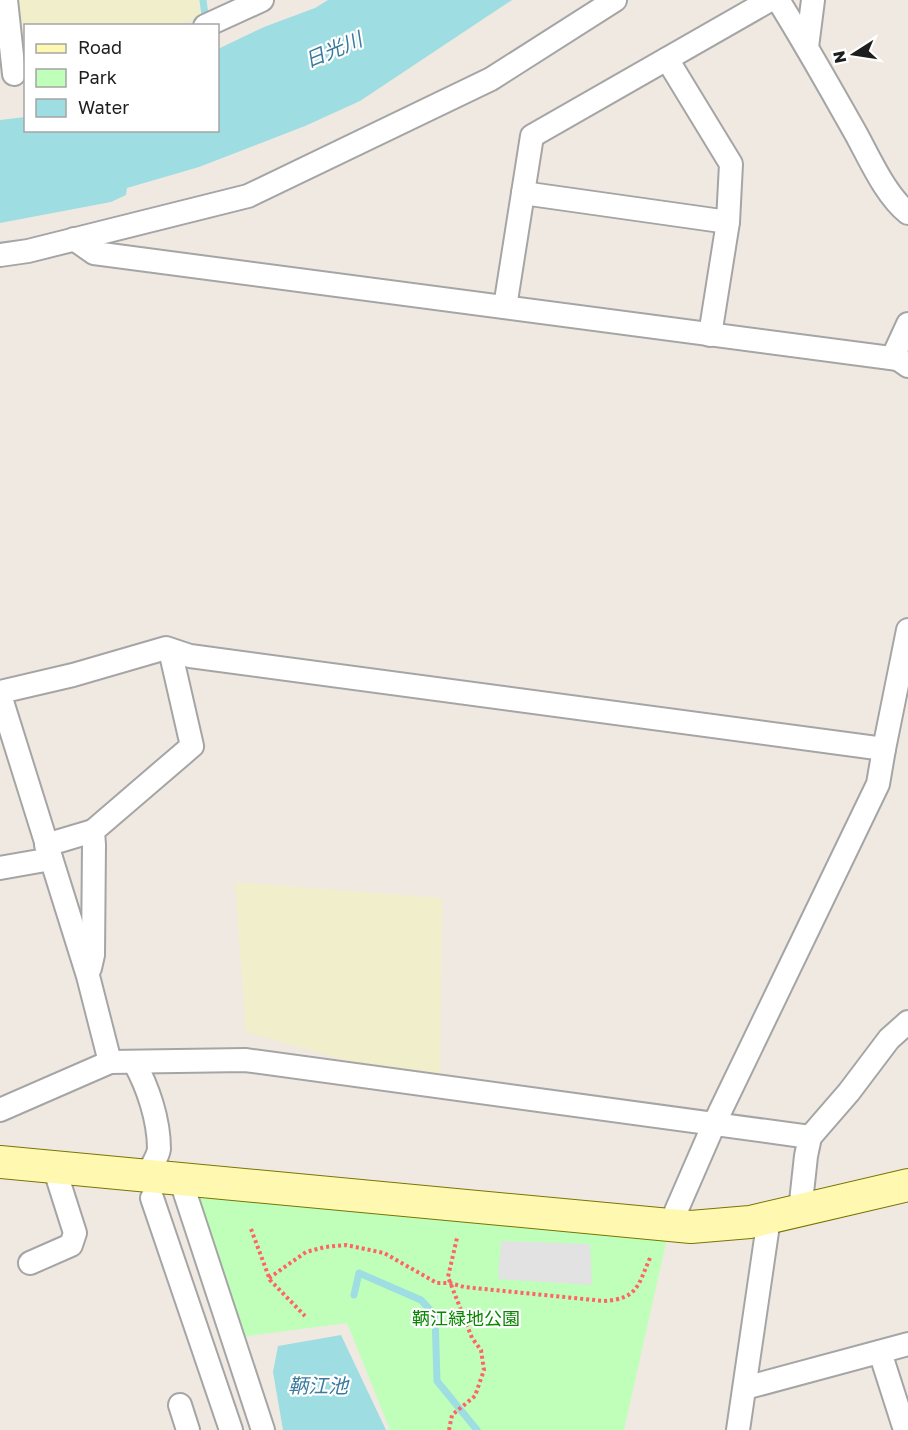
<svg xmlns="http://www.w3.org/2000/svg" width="908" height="1430" viewBox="0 0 908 1430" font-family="'Golos Text','Noto Sans JP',sans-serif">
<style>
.farmland{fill:#f1eecb}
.park{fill:#bfffba}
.parking{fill:#e2e2e2}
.water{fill:#9edde2}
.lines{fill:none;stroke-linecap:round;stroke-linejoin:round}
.stream{stroke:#9edde2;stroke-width:7}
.street-casing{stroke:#a5a5a5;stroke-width:26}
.secondary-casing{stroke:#797500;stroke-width:34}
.path{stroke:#ff646a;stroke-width:4;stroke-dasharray:3 3;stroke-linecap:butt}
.street{stroke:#fff;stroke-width:22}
.secondary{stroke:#fff8b1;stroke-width:32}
.labels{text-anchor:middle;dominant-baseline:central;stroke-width:4.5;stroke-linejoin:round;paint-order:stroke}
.park-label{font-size:18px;fill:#098700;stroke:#fff}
.water-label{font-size:20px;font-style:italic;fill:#397a9e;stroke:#fff}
</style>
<rect width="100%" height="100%" fill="#f0e9e2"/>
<!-- farmland -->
<g class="farmland">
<path d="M10,0H199L201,17L175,25L26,26L25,62L19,63Z"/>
<path d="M235,882L442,898L440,1087L246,1032Z"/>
</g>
<!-- park -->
<path class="park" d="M180,1178L670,1225L624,1430H390L347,1323L234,1338Z"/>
<!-- parking -->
<path class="parking" d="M501,1241L590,1244L592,1285L498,1279Z"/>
<!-- water -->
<g class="water">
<path d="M328,0H512L360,101L305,126L199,167L127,188L126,195L111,202L0,223V120L25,117L26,130H218V49L264,27L315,8Z"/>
<path d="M341,1335L386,1430H283L273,1372L278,1346Z"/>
</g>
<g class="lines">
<!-- stream -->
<g class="stream">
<path d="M203,0L206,23"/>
<path d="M354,1295L359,1273L421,1300L435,1315L437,1381L477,1430"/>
</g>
<!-- street casing -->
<g class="street-casing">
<g id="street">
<path d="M6,0L14,74"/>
<path d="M778,0C805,43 830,88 855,132C869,157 885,195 908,213"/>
<path d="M205,26L262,0"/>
<path d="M807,47L813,0"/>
<path d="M667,59L731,164L728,222L710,335"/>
<path d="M523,193L728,222"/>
<path d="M74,239L94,253L898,359"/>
<path d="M0,255L28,251L248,196L491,79L615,0"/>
<path d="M505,307L532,136L770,0"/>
<path d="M908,324L896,350L898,359L908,366"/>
<path d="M0,692L73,675L166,648L190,656L884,749L878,784L714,1124L670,1225"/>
<path d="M0,695L88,976L110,1062"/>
<path d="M884,749L908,630"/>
<path d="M46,845L93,831"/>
<path d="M0,868L51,859"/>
<path d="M90,968L93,955L94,845L93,831L192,746L170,650"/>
<path d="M134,1062C148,1087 159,1120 159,1149C158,1157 151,1167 147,1175"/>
<path d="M0,1110L110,1062L245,1060L810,1137"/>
<path d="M180,1178L263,1430"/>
<path d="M152,1198L231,1430"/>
<path d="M800,1211L806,1156L810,1137L849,1092L889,1039L908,1022"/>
<path d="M30,1263L71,1245L75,1233L54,1167"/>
<path d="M880,1352L905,1430"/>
<path d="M745,1388L908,1344"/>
<path d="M180,1405L188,1430"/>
<path d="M738,1430L769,1218"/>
</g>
</g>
<!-- secondary casing -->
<g class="secondary-casing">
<path id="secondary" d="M0,1162L691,1227L750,1222L908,1185"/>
</g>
<!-- path -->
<g class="path">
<path d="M251,1229L270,1280L305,1316"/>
<path d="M269,1278L306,1252L325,1247L346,1245L384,1253L437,1283H450L464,1287L604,1301C638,1299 638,1285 650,1258"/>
<path d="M449,1430L452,1415L475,1396L484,1370L481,1350L472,1338L448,1277L457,1238"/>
</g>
<!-- street -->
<use href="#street" class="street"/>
<!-- secondary -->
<use href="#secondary" class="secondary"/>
</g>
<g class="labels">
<!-- park labels -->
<g class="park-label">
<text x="466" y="1318">鞆江緑地公園</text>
</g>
<!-- water labels -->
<g class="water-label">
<text transform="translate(333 49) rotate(-23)">日光川</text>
<text x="318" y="1385">鞆江池</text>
</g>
</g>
<!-- legend -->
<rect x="24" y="24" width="195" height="108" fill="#ffffff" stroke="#a5a5a5" stroke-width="1.5"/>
<rect x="36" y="44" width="30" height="9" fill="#fff8b1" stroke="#a5a5a5" stroke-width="1.5"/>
<text x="78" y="54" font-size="18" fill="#1e1e1e">Road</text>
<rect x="36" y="69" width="30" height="18" fill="#bfffba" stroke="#a5a5a5" stroke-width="1.5"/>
<text x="78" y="84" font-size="18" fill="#1e1e1e">Park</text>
<rect x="36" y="99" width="30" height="18" fill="#9edde2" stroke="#a5a5a5" stroke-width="1.5"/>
<text x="78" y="114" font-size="18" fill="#1e1e1e">Water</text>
<!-- north arrow -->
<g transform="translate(854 54) rotate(258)" stroke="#ffffff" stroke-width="4.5" paint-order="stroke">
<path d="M0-4.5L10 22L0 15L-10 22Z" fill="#1e1e1e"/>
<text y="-9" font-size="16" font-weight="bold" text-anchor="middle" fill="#1e1e1e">N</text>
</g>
</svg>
